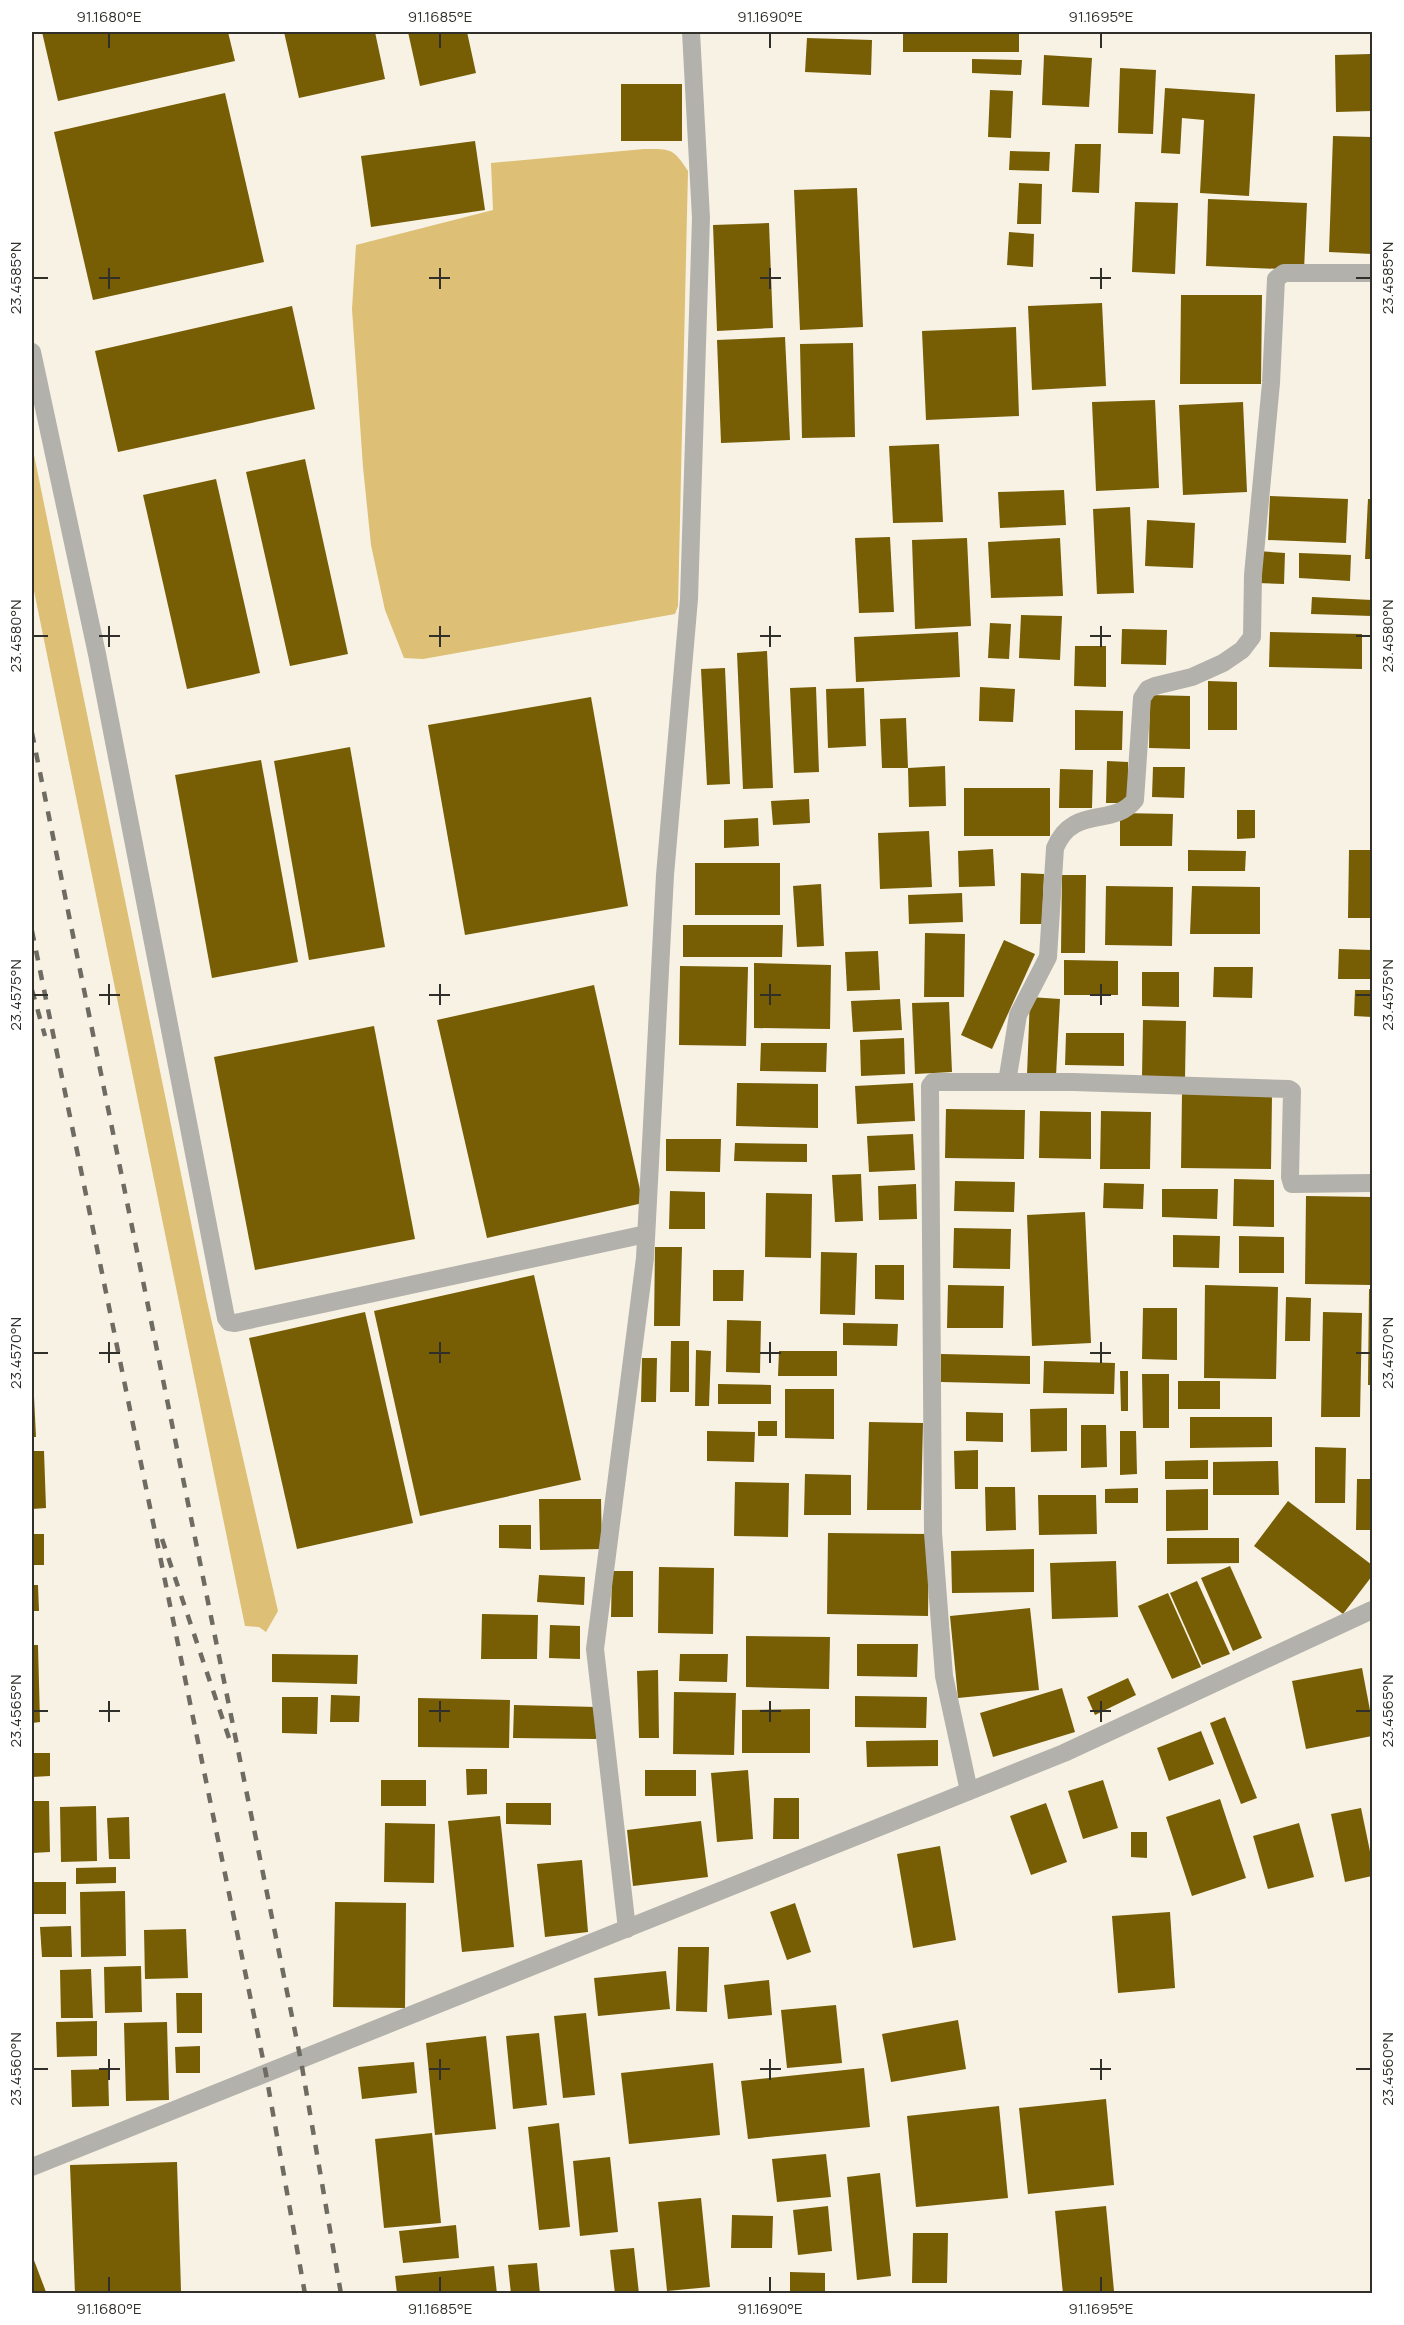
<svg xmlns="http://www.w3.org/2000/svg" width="1404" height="2325" viewBox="0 0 1404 2325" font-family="Manrope,sans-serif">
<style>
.water{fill:#ddbf75}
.building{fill:#775d03}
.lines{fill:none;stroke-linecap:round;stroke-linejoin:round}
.street{stroke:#b3b1ab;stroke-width:18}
.rail{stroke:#6e6b63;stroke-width:4.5;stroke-dasharray:10 10;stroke-linecap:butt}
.ticks{fill:none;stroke:#312f2a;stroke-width:2}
.neatline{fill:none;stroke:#312f2a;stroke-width:2}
.ticks-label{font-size:15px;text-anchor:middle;fill:#312f2a}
</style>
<rect width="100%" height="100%" fill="#f7f2e4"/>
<!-- water -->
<g class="water">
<path d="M644,149C671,149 673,148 688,171L678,606L675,614L423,659L404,658L385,610L371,545L363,467L352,309L356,245L493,210L491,163Z"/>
<path d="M32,445L207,1301L278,1611L266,1632L259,1627L245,1626L32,581Z"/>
</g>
<!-- building -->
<g class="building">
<path d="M42,32H228L235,61L58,101Z"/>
<path d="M284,32H375L385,79L299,98Z"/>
<path d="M408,32H467L476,73L420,86Z"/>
<rect x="903" y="32" width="116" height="20"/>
<path d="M807,38L872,40L871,75L805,72Z"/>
<path d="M1370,54L1372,111L1336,112L1335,55Z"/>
<path d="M1044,55L1092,58L1089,107L1042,105Z"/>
<path d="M972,59L1022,60L1021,75L972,73Z"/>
<path d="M1120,68L1156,70L1153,134L1118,133Z"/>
<rect x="621" y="84" width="61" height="57"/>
<path d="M1165,88L1255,94L1249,196L1200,193L1204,120L1182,118L1180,154L1161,153Z"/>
<path d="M990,90L1013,91L1011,138L988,137Z"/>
<path d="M225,93L264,262L93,300L54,132Z"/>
<path d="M1333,136L1372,137V254L1329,252Z"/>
<path d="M475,141L485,210L371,227L361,156Z"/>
<path d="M1075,144H1101L1099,193L1072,192Z"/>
<path d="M1010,151L1050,152L1049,171L1009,170Z"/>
<path d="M1019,183L1042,184L1041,224H1017Z"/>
<path d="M857,188L863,327L800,330L794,190Z"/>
<path d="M1208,199L1307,203L1304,270L1206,266Z"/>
<path d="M1135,202L1178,203L1175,274L1132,272Z"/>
<path d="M769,223L773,328L717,331L713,225Z"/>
<path d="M1009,232L1034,234L1033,267L1007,265Z"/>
<path d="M1181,295H1262L1261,384H1180Z"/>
<path d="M1102,303L1106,386L1032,390L1028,306Z"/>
<path d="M292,306L315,409L118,452L95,351Z"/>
<path d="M1016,327L1019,416L926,420L922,331Z"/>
<path d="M785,337L790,440L721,443L717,340Z"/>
<path d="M853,343L855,437L802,438L800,344Z"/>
<path d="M1155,400L1159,488L1096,491L1092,402Z"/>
<path d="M1243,402L1247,492L1183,495L1179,405Z"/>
<path d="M939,444L943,522L893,523L889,446Z"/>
<path d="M305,459L348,654L290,666L246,472Z"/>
<path d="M216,479L260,673L187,689L143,495Z"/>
<path d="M1064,490L1066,525L1000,528L998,492Z"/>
<path d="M1270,496L1348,499L1346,543L1268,540Z"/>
<path d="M1368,499H1372V559H1365Z"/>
<path d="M1130,507L1134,593L1097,594L1093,509Z"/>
<path d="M1147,520L1195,523L1193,568L1145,566Z"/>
<path d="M890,537L894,612L859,613L855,538Z"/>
<path d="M967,538L971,626L915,629L912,540Z"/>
<path d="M1060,538L1063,596L991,598L988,542Z"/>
<path d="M1258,551L1285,553L1284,584L1257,583Z"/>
<path d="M1299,553L1351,555L1350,581L1299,578Z"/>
<path d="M1312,597L1372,600V616L1311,614Z"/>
<path d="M1021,615L1062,616L1060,660L1019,658Z"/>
<path d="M990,623L1011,624L1009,659L988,658Z"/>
<path d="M1122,629L1167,630L1166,665L1121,664Z"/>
<path d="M958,632L960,677L856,682L854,637Z"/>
<path d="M1270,632L1362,634V669L1269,667Z"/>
<path d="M1075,646H1106V687L1074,686Z"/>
<path d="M767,651L773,788L743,789L737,653Z"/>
<path d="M725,668L730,784L707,785L701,669Z"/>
<path d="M1208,681L1237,682V730H1208Z"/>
<path d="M816,687L819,772L794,773L790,688Z"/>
<path d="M980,687L1015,689L1013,722L979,721Z"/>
<path d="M864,688L866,746L828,748L826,689Z"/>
<path d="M1150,695L1190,696V749L1149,748Z"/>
<path d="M591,697L628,906L465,935L428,725Z"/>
<path d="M1075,710L1123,711L1122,750H1075Z"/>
<path d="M906,718L908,768H882L880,719Z"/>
<path d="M350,747L385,947L309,960L274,761Z"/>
<path d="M261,760L298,962L212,978L175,775Z"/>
<path d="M1107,761L1128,762V803H1106Z"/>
<path d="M945,766L946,806L909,807L908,768Z"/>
<path d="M1153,767H1185L1184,798L1152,797Z"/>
<path d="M1060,769L1093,770L1092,808H1059Z"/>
<rect x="964" y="788" width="86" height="48"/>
<path d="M809,799L810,823L773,825L771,801Z"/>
<path d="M1237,810H1255V838L1237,839Z"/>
<path d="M1120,813L1173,814L1172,846H1120Z"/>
<path d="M758,818L759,846L724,848V820Z"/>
<path d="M929,831L932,887L880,889L878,833Z"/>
<path d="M993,849L995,886L959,887L958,851Z"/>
<path d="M1188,850L1246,851L1245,871H1188Z"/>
<path d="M1349,850H1372V918H1348Z"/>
<rect x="695" y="863" width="85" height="52"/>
<path d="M1021,873L1044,874L1042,924H1020Z"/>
<path d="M1062,875H1086L1085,953H1061Z"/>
<path d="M821,884L824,946L797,947L793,886Z"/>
<path d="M1106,886L1173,887L1172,946L1105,945Z"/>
<path d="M1192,886L1260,887V934H1190Z"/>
<path d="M962,893L963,922L909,924L908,895Z"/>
<path d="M683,925H783L782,957H683Z"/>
<path d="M925,933L965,934L964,997H924Z"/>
<path d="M1004,940L1035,954L992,1049L961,1035Z"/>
<path d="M1339,949L1372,950V979H1338Z"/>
<path d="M878,951L880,990L847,991L845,952Z"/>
<path d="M1064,960L1118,961V995H1064Z"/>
<path d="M754,963L831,965L830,1029L754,1028Z"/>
<path d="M680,966L748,967L746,1046L679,1045Z"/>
<path d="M1214,967H1253L1252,998L1213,997Z"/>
<path d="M1142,972H1179V1007L1142,1006Z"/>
<path d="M594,985L643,1203L487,1238L437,1020Z"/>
<path d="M1355,990H1372V1017L1354,1016Z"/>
<path d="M1030,997L1060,999L1056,1076L1027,1075Z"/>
<path d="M900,999L902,1030L853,1032L851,1001Z"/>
<path d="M949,1002L952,1072L915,1074L912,1003Z"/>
<path d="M1143,1020L1186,1021L1185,1078L1142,1077Z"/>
<path d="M374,1026L415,1239L255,1270L214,1057Z"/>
<path d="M1066,1033H1124V1066L1065,1065Z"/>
<path d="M904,1038L905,1074L861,1076L860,1040Z"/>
<path d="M761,1043H827L826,1072L760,1071Z"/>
<path d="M737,1083L818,1084V1128L736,1126Z"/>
<path d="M913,1083L915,1121L857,1124L855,1086Z"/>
<path d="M1182,1093L1272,1095L1271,1169L1181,1168Z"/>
<path d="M946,1109L1025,1110L1024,1159L945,1158Z"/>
<path d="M1040,1111L1091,1112V1159L1039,1158Z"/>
<path d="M1101,1111L1151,1112L1150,1169H1100Z"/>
<path d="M913,1134L915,1170L869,1172L867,1136Z"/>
<path d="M666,1139H721L720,1172L666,1171Z"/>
<path d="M735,1143L807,1144V1162L734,1161Z"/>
<path d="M861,1174L863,1221L835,1222L832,1175Z"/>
<path d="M1234,1179L1274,1180V1227L1233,1226Z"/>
<path d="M955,1181L1015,1182L1014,1212L954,1211Z"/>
<path d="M1104,1183L1144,1184L1143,1209L1103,1208Z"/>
<path d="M916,1184L917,1219L879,1220L878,1186Z"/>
<path d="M1162,1189H1218L1217,1219L1162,1217Z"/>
<path d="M670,1191L705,1192V1229H669Z"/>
<path d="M766,1193L812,1194L811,1258L765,1257Z"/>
<path d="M1306,1196L1372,1197V1285L1305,1284Z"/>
<path d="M1085,1212L1091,1343L1032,1346L1027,1215Z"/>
<path d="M954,1228L1011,1229L1010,1269L953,1268Z"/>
<path d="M1173,1235L1220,1236L1219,1268L1173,1267Z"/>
<path d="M1239,1236L1284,1237V1273H1239Z"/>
<path d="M655,1247H682L680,1326H654Z"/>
<path d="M821,1252L857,1253L855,1315L820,1314Z"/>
<path d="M875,1265H904V1300L875,1299Z"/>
<path d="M713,1270H744L743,1301H713Z"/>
<path d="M534,1275L581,1480L420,1516L374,1311Z"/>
<path d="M948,1285L1004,1286L1003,1328H947Z"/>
<path d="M1205,1285L1278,1287L1276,1379L1204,1378Z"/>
<path d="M1369,1289H1372V1385H1368Z"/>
<path d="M1286,1297L1311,1298L1310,1341H1285Z"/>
<path d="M1143,1308H1177V1360L1142,1359Z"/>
<path d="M365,1312L413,1523L297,1549L249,1338Z"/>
<path d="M1323,1312L1362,1313L1360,1417H1321Z"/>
<path d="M727,1320L761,1321L760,1373L726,1372Z"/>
<path d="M843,1323L898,1324L897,1346L843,1345Z"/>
<path d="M671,1341H689V1392H670Z"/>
<path d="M696,1350L711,1351L709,1406H695Z"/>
<path d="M779,1351H837V1376H778Z"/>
<path d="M941,1354L1030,1356V1384L941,1382Z"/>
<path d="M642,1358H657L656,1402H641Z"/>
<path d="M1044,1361L1115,1363L1114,1394L1043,1393Z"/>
<path d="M1120,1371H1128V1411H1121Z"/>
<path d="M1142,1374H1169V1428H1143Z"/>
<rect x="1178" y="1381" width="42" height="28"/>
<path d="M718,1384L771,1385V1404H718Z"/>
<path d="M785,1389H834V1439L785,1438Z"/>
<path d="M32,1397H34L36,1437H32Z"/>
<path d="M1067,1408V1451L1031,1452L1030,1409Z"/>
<path d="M966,1412L1003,1413V1442L966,1441Z"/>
<path d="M1190,1417H1272V1447L1190,1448Z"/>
<rect x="758" y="1421" width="19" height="15"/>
<path d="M869,1422L923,1423L921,1510H867Z"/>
<path d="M1081,1425H1106L1107,1467L1081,1468Z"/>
<path d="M707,1431L755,1432L754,1462L707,1461Z"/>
<path d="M1120,1431H1136L1137,1474L1120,1475Z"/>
<path d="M1315,1447L1346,1448L1345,1503H1315Z"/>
<path d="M978,1450V1489H955L954,1451Z"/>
<path d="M32,1451H44L46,1508L32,1509Z"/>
<path d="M1208,1460V1479H1165V1461Z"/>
<path d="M1278,1461L1279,1495H1213V1462Z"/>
<path d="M805,1474L851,1475V1515H804Z"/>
<path d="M1357,1479H1372V1530H1356Z"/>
<path d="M735,1482L789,1483L788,1537L734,1536Z"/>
<path d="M985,1487H1015L1016,1530L986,1531Z"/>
<path d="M1138,1488V1503H1105V1489Z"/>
<path d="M1208,1489V1530L1166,1531V1490Z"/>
<path d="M1038,1495H1096L1097,1534L1039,1535Z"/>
<path d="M539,1499H601L602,1549L540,1550Z"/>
<path d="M1288,1501L1372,1565V1576L1343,1614L1254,1546Z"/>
<path d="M499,1525H531V1549L499,1548Z"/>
<path d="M828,1533L929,1534L928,1616L827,1614Z"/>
<rect x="32" y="1534" width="12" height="31"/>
<path d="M1167,1538H1239V1563L1167,1564Z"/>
<path d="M1034,1549V1592L952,1593L951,1551Z"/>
<path d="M1116,1561L1118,1617L1052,1619L1050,1563Z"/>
<path d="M1230,1566L1262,1638L1233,1651L1201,1578Z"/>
<path d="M659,1567L714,1568L713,1634L658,1633Z"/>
<path d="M612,1571H633V1617H611Z"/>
<path d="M539,1575L585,1577L584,1605L537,1602Z"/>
<path d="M1197,1581L1230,1654L1202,1665L1170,1593Z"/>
<path d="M32,1585H38L39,1611H32Z"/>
<path d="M1168,1593L1201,1667L1172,1679L1138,1606Z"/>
<path d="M1030,1608L1039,1690L958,1698L950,1616Z"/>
<path d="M482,1614L538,1615L537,1659H481Z"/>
<path d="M550,1625L580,1626V1659L549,1658Z"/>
<path d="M746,1636L830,1637L829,1689L746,1687Z"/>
<path d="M857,1644H918L917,1677L857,1676Z"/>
<path d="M32,1645H38L40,1722L32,1723Z"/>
<path d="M272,1654L358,1655L357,1684L272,1682Z"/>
<path d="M680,1654H728L727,1682L679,1681Z"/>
<path d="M1362,1668L1372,1721V1736L1306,1749L1292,1681Z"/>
<path d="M658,1670L659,1738H639L637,1671Z"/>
<path d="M1128,1678L1136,1695L1095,1715L1087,1697Z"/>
<path d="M1062,1688L1075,1732L993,1757L980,1713Z"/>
<path d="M674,1692L736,1693L734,1755L673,1754Z"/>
<path d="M331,1695L360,1696L359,1722H330Z"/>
<path d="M855,1696L927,1697L926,1728L855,1727Z"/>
<path d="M282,1697H318L317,1734L282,1733Z"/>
<path d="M418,1698L510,1700L509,1748L418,1747Z"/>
<path d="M514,1705L597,1707L596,1739L513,1738Z"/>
<path d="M810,1709V1753H742V1710Z"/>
<path d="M1225,1717L1257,1798L1241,1804L1210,1723Z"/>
<path d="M1201,1731L1214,1764L1169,1781L1157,1748Z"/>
<path d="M938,1740V1766L867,1767L866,1741Z"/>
<path d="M32,1753H50V1776L32,1777Z"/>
<path d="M466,1769H487V1794L467,1795Z"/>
<rect x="645" y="1770" width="51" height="26"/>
<path d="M748,1770L753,1839L717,1842L711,1773Z"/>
<rect x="381" y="1780" width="45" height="26"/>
<path d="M1103,1780L1118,1828L1083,1839L1068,1791Z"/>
<path d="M774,1798H799V1839H773Z"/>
<path d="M1220,1799L1246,1878L1192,1896L1166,1817Z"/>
<path d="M32,1801H49L50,1852L32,1853Z"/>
<path d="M506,1803H551V1825L506,1824Z"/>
<path d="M1046,1803L1067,1862L1031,1875L1010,1816Z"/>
<path d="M96,1806L97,1861L61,1862L60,1807Z"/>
<path d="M1361,1808L1372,1861V1876L1345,1882L1331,1814Z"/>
<path d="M500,1816L514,1947L462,1952L448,1821Z"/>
<path d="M129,1817L130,1859H109L107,1818Z"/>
<path d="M701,1821L708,1877L633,1886L627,1830Z"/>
<path d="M385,1823L435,1824L434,1883L384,1882Z"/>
<path d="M1299,1823L1314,1877L1268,1889L1253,1836Z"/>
<path d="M1131,1832H1147V1858L1131,1857Z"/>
<path d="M940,1846L956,1940L913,1948L897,1854Z"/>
<path d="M582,1860L588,1932L545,1937L537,1864Z"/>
<path d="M116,1867V1883L76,1884V1868Z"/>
<path d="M32,1882H66V1914H33Z"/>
<path d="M125,1891L126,1956L81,1957L80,1892Z"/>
<path d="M335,1902L406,1903L405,2008L333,2007Z"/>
<path d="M795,1903L811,1952L787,1960L770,1912Z"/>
<path d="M1170,1912L1175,1988L1118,1993L1112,1916Z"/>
<path d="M71,1926L72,1957H42L40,1927Z"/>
<path d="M186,1929L188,1978L145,1979L144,1930Z"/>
<path d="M678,1947H709L707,2012L676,2011Z"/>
<path d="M141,1966L142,2012L105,2013L104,1967Z"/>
<path d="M91,1969L93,2018H61L60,1970Z"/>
<path d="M666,1971L670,2009L598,2016L594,1978Z"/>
<path d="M769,1980L772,2015L728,2019L724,1985Z"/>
<path d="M176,1993H202V2033H177Z"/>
<path d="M836,2005L842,2063L787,2068L781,2010Z"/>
<path d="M586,2013L595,2095L563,2098L554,2016Z"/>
<path d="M958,2020L966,2069L891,2082L882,2034Z"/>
<path d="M97,2021V2056L57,2057L56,2022Z"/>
<path d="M167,2022L169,2100L126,2101L124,2023Z"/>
<path d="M539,2033L547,2105L513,2109L506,2036Z"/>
<path d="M486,2036L496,2129L435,2135L426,2043Z"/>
<path d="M200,2046V2073H176L175,2047Z"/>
<path d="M414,2062L417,2093L362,2099L358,2067Z"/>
<path d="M713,2063L720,2135L629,2144L621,2073Z"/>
<path d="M864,2068L870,2127L748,2139L741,2081Z"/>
<path d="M108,2069L109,2106L72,2107L71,2070Z"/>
<path d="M1106,2099L1114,2185L1028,2194L1019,2108Z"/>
<path d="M999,2106L1008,2198L916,2207L907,2116Z"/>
<path d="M559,2123L570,2227L539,2230L528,2127Z"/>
<path d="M432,2133L441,2223L384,2228L375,2139Z"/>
<path d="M826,2154L831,2197L777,2202L772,2159Z"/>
<path d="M610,2157L618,2232L580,2236L573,2161Z"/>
<path d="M177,2162L181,2291L75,2294L70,2165Z"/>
<path d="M880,2173L891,2276L857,2280L847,2177Z"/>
<path d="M701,2198L710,2287L667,2291L658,2202Z"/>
<path d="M828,2206L832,2251L798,2255L793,2210Z"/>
<path d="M1106,2206L1114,2291L1063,2294L1055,2211Z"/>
<path d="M732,2215L773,2216L772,2248H731Z"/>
<path d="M456,2225L459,2258L403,2263L399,2231Z"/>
<path d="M913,2233H948L947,2283H912Z"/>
<path d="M634,2248L639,2294H615L610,2250Z"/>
<path d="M32,2255L46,2292L43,2294H32Z"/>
<path d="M537,2263L540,2294H511L508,2265Z"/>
<path d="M494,2266L497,2294H397L395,2276Z"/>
<path d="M790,2272L825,2273V2294H790Z"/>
</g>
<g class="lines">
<!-- street -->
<g class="street">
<path d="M32,352L97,654L226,1318L229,1322L235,1323L646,1234"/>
<path d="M1007,1082H1073L1289,1089L1292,1091L1290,1177L1292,1184L1372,1183"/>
<path d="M969,1791L944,1676L933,1533L930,1086L933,1082H1007L1018,1015L1048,957L1055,848C1073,804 1113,828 1135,800L1142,698L1148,689L1155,686L1192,677L1223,663L1242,650L1252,637L1253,575L1271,383L1276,279L1284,273H1372"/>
<path d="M627,1929L595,1649L645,1258L665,875L689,599L701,218L691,32"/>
<path d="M32,2167L1064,1753L1372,1610"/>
</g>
<!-- rail -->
<g class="rail">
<path d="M32,733L301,2061L341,2294"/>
<path d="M32,931L266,2074L305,2294"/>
<path d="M32,990L45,1036"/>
<path d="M162,1539L229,1738"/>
</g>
</g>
<!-- ticks -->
<path class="ticks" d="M109,33V48M440,33V48M770,33V48M1101,33V48M109,268V289M440,268V289M770,268V289M1101,268V289M33,278H48M99,278H120M429,278H450M760,278H781M1090,278H1111M1356,278H1371M109,626V647M440,626V647M770,626V647M1101,626V647M33,636H48M99,636H120M429,636H450M760,636H781M1090,636H1111M1356,636H1371M109,984V1005M440,984V1005M770,984V1005M1101,984V1005M33,995H48M99,995H120M429,995H450M760,995H781M1090,995H1111M1356,995H1371M109,1342V1363M440,1342V1363M770,1342V1363M1101,1342V1363M33,1353H48M99,1353H120M429,1353H450M760,1353H781M1090,1353H1111M1356,1353H1371M109,1701V1722M440,1701V1722M770,1701V1722M1101,1701V1722M33,1711H48M99,1711H120M429,1711H450M760,1711H781M1090,1711H1111M1356,1711H1371M109,2059V2080M440,2059V2080M770,2059V2080M1101,2059V2080M33,2069H48M99,2069H120M429,2069H450M760,2069H781M1090,2069H1111M1356,2069H1371M109,2277V2292M440,2277V2292M770,2277V2292M1101,2277V2292"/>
<!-- border -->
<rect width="1404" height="2325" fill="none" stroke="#ffffff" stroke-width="66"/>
<rect x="33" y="33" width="1338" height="2259" class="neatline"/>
<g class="ticks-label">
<text x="109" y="22">91.1680°E</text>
<text x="440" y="22">91.1685°E</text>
<text x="770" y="22">91.1690°E</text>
<text x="1101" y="22">91.1695°E</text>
<text transform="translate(16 278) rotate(-90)" y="5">23.4585°N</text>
<text transform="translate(1388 278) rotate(-90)" y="5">23.4585°N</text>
<text transform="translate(16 636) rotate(-90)" y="5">23.4580°N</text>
<text transform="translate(1388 636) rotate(-90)" y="5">23.4580°N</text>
<text transform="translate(16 995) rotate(-90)" y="5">23.4575°N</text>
<text transform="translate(1388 995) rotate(-90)" y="5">23.4575°N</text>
<text transform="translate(16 1353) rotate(-90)" y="5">23.4570°N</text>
<text transform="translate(1388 1353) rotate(-90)" y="5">23.4570°N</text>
<text transform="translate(16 1711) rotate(-90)" y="5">23.4565°N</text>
<text transform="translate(1388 1711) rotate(-90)" y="5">23.4565°N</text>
<text transform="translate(16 2069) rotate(-90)" y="5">23.4560°N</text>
<text transform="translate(1388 2069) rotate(-90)" y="5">23.4560°N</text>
<text x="109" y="2314">91.1680°E</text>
<text x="440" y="2314">91.1685°E</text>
<text x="770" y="2314">91.1690°E</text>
<text x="1101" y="2314">91.1695°E</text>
</g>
</svg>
